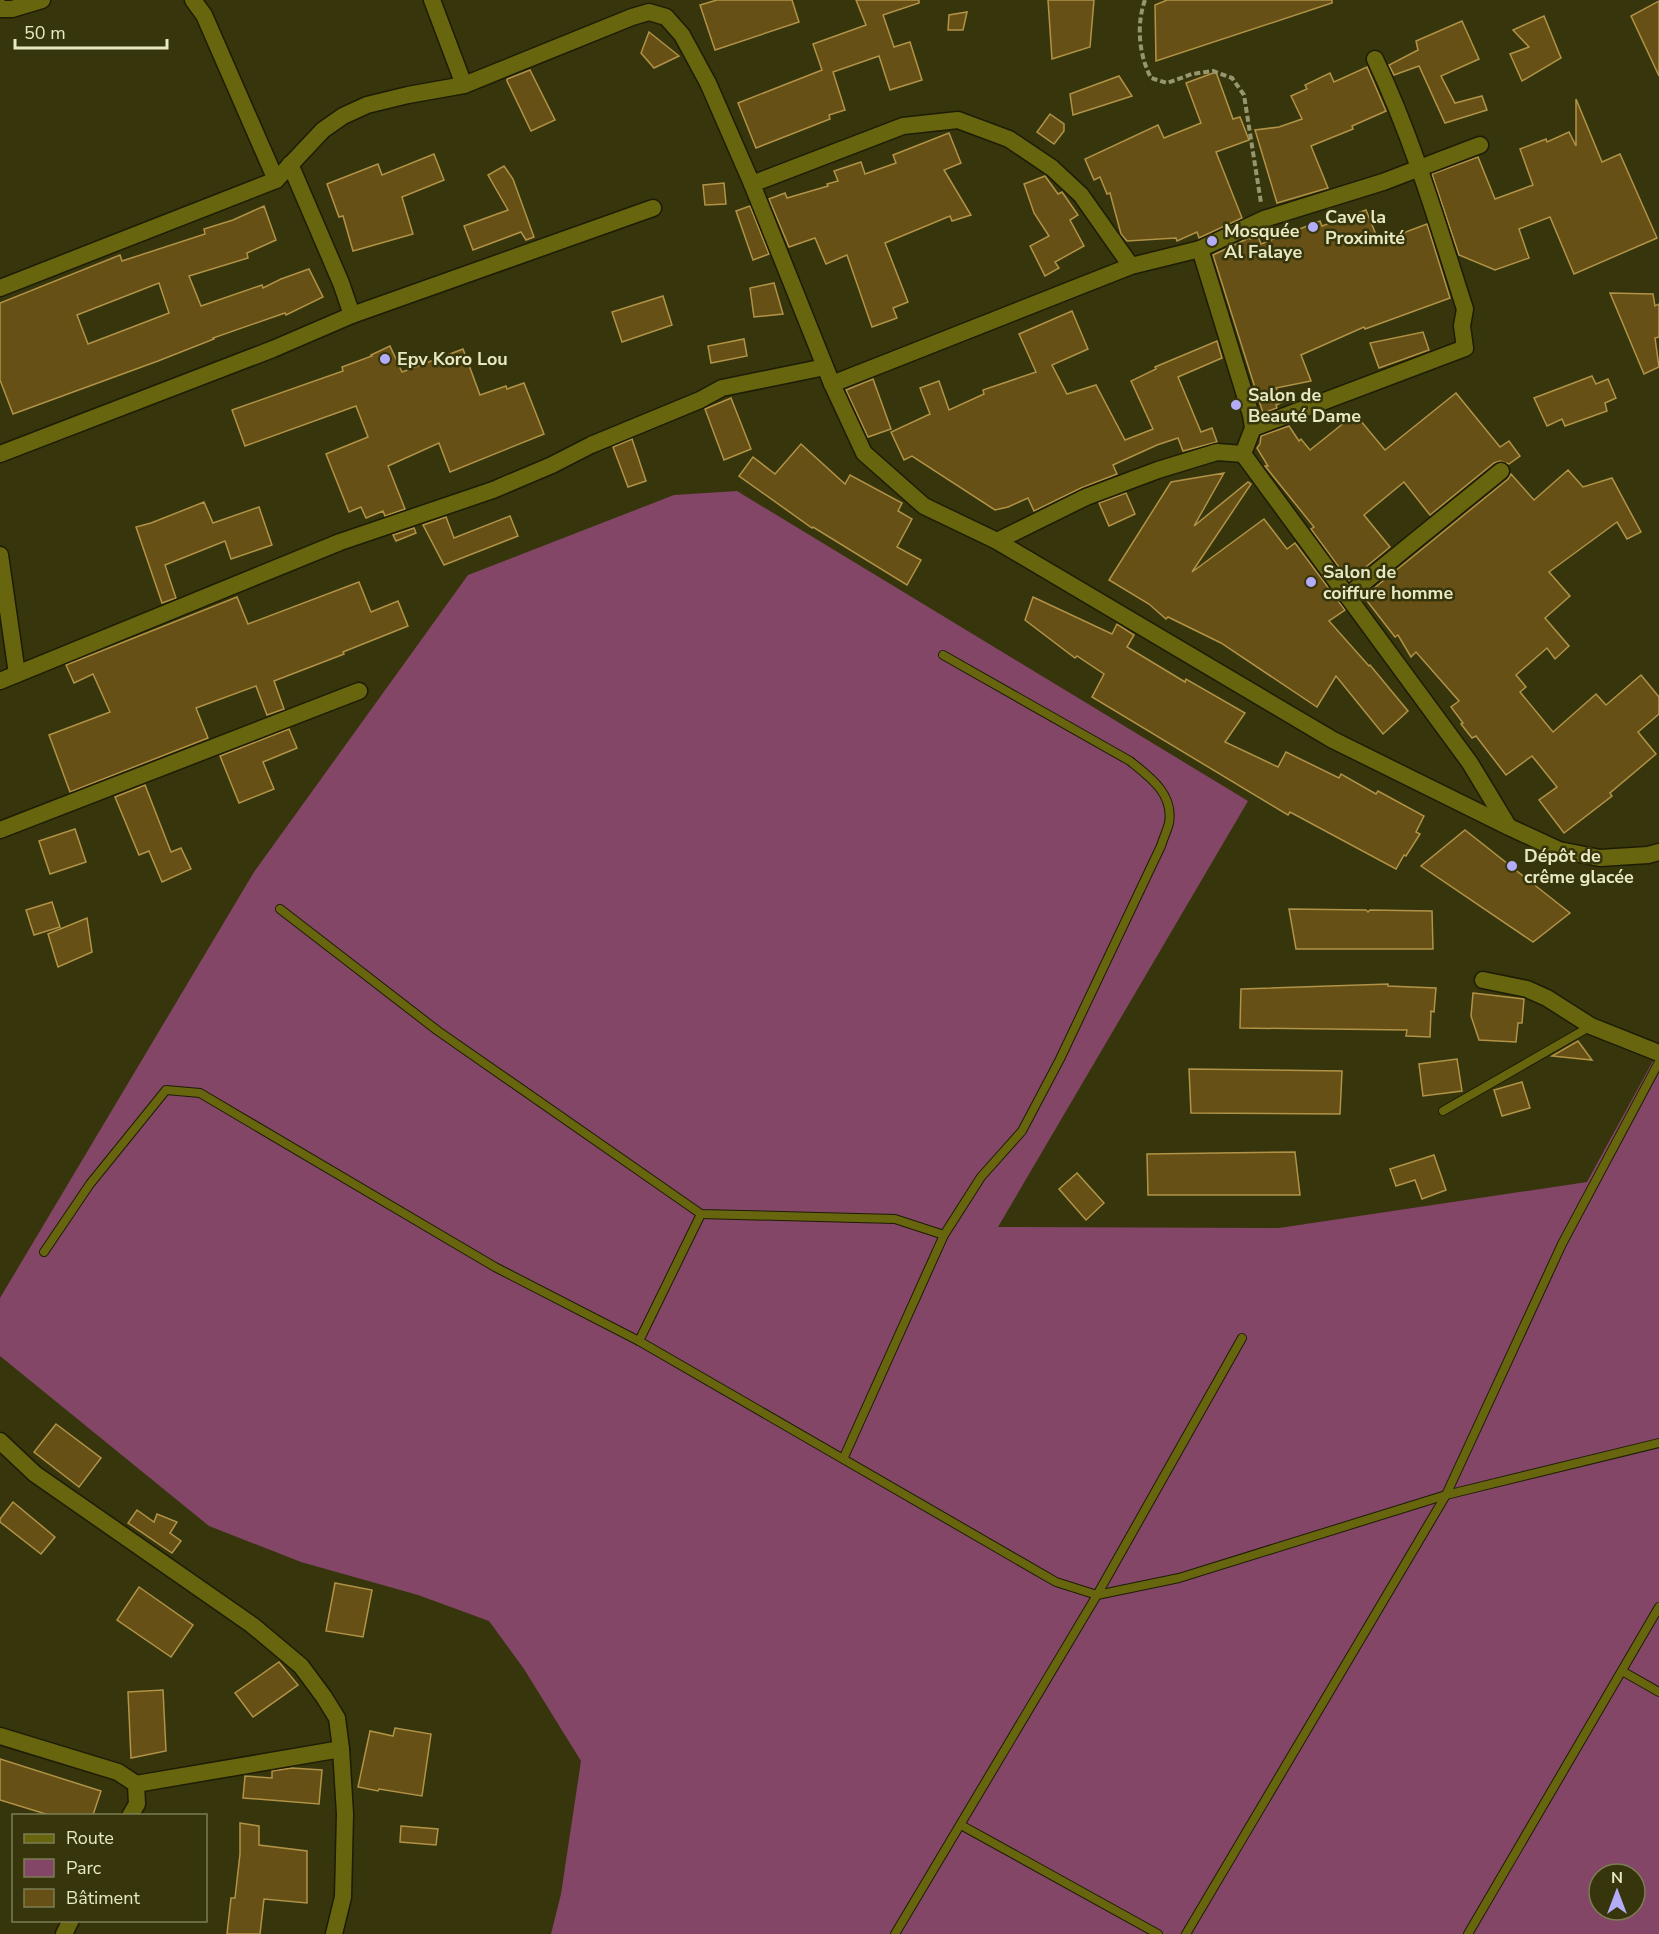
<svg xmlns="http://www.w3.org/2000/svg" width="1659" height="1934" viewBox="0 0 1659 1934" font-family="'Nunito Sans',sans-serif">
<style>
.green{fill:#834667;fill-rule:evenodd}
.building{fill:#675015;stroke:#b19348;stroke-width:1.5;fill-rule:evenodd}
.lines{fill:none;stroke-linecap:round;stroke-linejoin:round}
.service-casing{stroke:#1d1c04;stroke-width:10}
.minor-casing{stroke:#1d1c04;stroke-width:19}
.path{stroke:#97976f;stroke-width:4;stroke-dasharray:6 3;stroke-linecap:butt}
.service{stroke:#68650f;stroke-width:8}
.minor{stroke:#68650f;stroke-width:16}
.poi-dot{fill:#b3adf9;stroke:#36350b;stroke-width:2}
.labels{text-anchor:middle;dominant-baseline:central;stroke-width:5;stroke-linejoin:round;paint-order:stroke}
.poi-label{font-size:18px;font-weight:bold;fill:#e8e8c2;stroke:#36350b;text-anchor:start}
</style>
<rect width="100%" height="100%" fill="#36350b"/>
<!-- green -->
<path class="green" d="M737,491L1248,801L998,1227L1279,1228L1587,1182L1654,1059L1659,1061V1934H551L561,1894L581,1761L524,1669L489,1621L418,1595L301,1562L209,1526L0,1356V1298L254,872L468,575L674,495ZM1599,1874H1635V1910H1599Z"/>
<!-- building -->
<g class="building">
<path d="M717,0H792L799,22L715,50L700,5Z"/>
<path d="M856,0H919V3L883,15L894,47L910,42L922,80L890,90L879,56L833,72L845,110L829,115L830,119L756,148L738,103L822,70L813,44L866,25Z"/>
<path d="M1048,0H1094L1090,47L1052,59Z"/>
<path d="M1167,0H1332V3L1156,61L1155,5Z"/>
<path d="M1659,1V76L1631,16Z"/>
<path d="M967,12L963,30H948L949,15Z"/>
<path d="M1544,16L1561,58L1522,81L1510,54L1529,47L1513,30Z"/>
<path d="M1462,21L1479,59L1441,76L1455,103L1482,96L1487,110L1445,123L1419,66L1394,75L1389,65L1418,50L1416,41Z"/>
<path d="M649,32L679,56L654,68L641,53Z"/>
<path d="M1367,67L1386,111L1352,126L1353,129L1311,146L1328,188L1277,203L1255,130L1279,127L1302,119L1291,96L1307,89L1305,85L1330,73L1334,82Z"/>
<path d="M530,70L555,120L531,131L507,81V79Z"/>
<path d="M1216,72L1233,119L1240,117L1249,140L1216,152L1242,218L1199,238L1197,232L1177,241L1176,238L1127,241L1121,234L1110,193L1107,194L1100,177L1094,180L1085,159L1158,125L1164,138L1201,123L1186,83Z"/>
<path d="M1119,76L1132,96L1073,115L1070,94Z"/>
<path d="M1576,99L1602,162L1620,154L1657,238L1574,274L1550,217L1519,229L1529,258L1495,270L1459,255L1432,174L1478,157L1495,199L1533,185L1520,149L1546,139L1547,142L1569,132L1576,146Z"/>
<path d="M1050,114L1064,124V131L1054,144L1037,132Z"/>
<path d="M949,133L961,163L944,170L971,215L952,221L950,216L885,243L908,302L893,308L897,318L872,327L847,255L826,264L815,238L789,247L769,199L785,193L787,198L828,186L827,184L838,181L834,171L861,162L865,174L896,163L893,155Z"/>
<path d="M434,154L444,180L402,197L413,234L353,251L343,216L339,217L327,184L378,164L382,175Z"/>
<path d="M504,166L513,179L534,237L526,240L521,232L473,250L464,226L508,210L488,175Z"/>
<path d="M1045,176L1058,194L1062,192L1078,215L1070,220L1084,246L1055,262L1059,268L1045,276L1030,246L1049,236L1034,213L1024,184Z"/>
<path d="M724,183L726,204L705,205L703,185Z"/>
<path d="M264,206L276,240L247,253L248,258L189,276L201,306L262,285L263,288L281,279L309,269L323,297L286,315L285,313L213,338L214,339L158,361L13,414L0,380V303L120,255L122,261L205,234L204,229L233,220ZM159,283L169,313L88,344L77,315Z"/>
<path d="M750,206L769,254L753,260L736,211Z"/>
<path d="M1366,210L1379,242L1427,224L1450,298L1365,329L1364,327L1301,355L1311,381L1276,388L1283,402L1276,405L1277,408L1263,413L1213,255L1249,238L1250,239L1258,236L1261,244L1320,221L1322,226Z"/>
<path d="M774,283L783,314L754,317L750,288Z"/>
<path d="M1610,293L1653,294L1655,306L1659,304V337L1655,338L1659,367L1644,374Z"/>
<path d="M663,296L672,325L622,342L612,312Z"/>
<path d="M1072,311L1088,349L1052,365L1067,394L1096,385L1125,440L1153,429L1131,381L1156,369L1155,367L1217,341L1222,358L1178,377L1201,432L1212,428L1217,442L1183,451L1178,438L1157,445L1113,465L1117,474L1081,488L1034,511L1028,498L1008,507L995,510L912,456L904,460L891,432L930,414L920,388L939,381L949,410L984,394L983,390L1036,372L1019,334Z"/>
<path d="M1423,332L1429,350L1379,368L1370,343Z"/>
<path d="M744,339L747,356L711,363L708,346Z"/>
<path d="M390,346L402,372L463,349L480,395L506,386L507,389L524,383L544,434L450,472L439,443L388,466L405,509L385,516L383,511L366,518L361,507L349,512L326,454L368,437L356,406L245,446L232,410L343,371L342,367L372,356L371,355Z"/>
<path d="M1592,376L1596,384L1608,379L1616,398L1605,403L1607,411L1565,426L1562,419L1547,426L1534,398Z"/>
<path d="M873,379L891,429L868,437L846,390Z"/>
<path d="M1456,393L1500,447L1509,441L1520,456L1509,464L1500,461L1494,463L1430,515L1404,482L1364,515L1390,547L1349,581L1311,529L1314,527L1265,466H1268L1257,448L1260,444L1261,436L1289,426L1299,441L1301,439L1310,450L1355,414L1385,450Z"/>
<path d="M731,398L751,449L724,460L705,409Z"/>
<path d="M632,439L646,481L628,487L613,447Z"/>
<path d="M801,444L845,484L850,475L902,503L898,511L912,519L897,547L921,560L907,585L813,527L812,528L739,476L753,457L775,474Z"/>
<path d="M1568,470L1583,487L1612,478L1641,532L1627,539L1617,522L1549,572L1570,596L1545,618L1569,646L1555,659L1547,648L1516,675L1526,687L1520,692L1553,732L1596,694L1606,705L1641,675L1659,697V714L1638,732L1656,754L1610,793L1612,796L1564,833L1539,800L1557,787L1532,756L1506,775L1476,736L1472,738L1461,724L1463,723L1451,707L1459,701L1416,652L1411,657L1398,635L1395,637L1364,597L1362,598L1508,479L1511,474L1534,500Z"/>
<path d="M1224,473L1194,526L1248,482L1251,484L1192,572L1264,519L1287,549L1295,543L1345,610L1329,621L1369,666L1370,665L1408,711L1383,734L1336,676L1317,707L1221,643L1168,617L1166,619L1149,604L1109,580L1171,482Z"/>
<path d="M1126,493L1135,514L1109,526L1099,503Z"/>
<path d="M204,502L213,523L259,507L272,545L231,559L225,541L165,565L176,598L162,603L136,527L151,523Z"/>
<path d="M510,516L518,536L444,565L423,525L446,517L454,538Z"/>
<path d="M414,528L416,533L396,541L393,535Z"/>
<path d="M359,582L371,612L398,601L408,626L343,652L344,654L274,681L284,709L267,715L256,686L196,708L208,738L70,792L49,735L110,712L93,674L74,683L66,665L237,597L248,624Z"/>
<path d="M1033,597L1112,634L1117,624L1134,635L1127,647L1185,682L1186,679L1245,713L1225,742L1278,767L1286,752L1339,778L1341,774L1376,794L1378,791L1424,816L1416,832L1420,834L1406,856L1404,855L1396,869L1290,812L1288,815L1092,697L1104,674L1077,656L1075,658L1025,620Z"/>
<path d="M289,729L297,748L263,762L274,789L239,803L220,756Z"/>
<path d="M145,785L171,852L181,848L191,869L162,882L149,851L139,855L115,797Z"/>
<path d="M75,829L86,862L50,874L39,841Z"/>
<path d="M1465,830L1570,913L1533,942L1421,866Z"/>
<path d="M52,902L60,927L34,935L26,910Z"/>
<path d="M1289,909L1366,910L1368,912L1370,910L1432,911L1433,949H1296Z"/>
<path d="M87,918L92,952L58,967L48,934Z"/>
<path d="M1388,984V986L1436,988L1434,1012L1431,1011L1430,1037L1406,1036L1407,1030L1240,1028L1241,989Z"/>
<path d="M1473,993L1524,999L1522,1023H1518L1516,1042L1479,1040L1471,1016Z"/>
<path d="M1578,1041L1592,1060L1552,1056Z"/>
<path d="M1457,1059L1462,1091L1423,1096L1419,1064Z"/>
<path d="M1189,1069L1342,1071L1340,1114L1191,1113Z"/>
<path d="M1522,1082L1530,1108L1502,1116L1494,1090Z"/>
<path d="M1295,1152L1300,1195H1148L1147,1154Z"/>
<path d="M1434,1155L1446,1190L1422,1199L1415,1180L1396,1186L1390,1169Z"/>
<path d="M1077,1173L1104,1203L1086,1220L1059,1189Z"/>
<path d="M56,1424L101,1458L79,1487L34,1452Z"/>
<path d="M13,1502L55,1537L41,1554L0,1522V1519Z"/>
<path d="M137,1510L154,1522L157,1514L177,1522L170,1533L181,1541L172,1553L128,1523Z"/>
<path d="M335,1583L372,1590L363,1637L326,1631Z"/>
<path d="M139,1587L193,1625L171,1657L117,1620Z"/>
<path d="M279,1662L298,1685L253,1717L235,1693Z"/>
<path d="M163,1690L166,1751L131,1758L128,1692Z"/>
<path d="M395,1728L431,1734L422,1796L379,1789L378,1791L358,1787L370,1731L393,1736Z"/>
<path d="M0,1759L101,1791L93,1815H49L0,1800Z"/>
<path d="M292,1768L322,1770L319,1804L243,1798L245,1776L272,1778V1771Z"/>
<path d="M240,1823L259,1826V1845L307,1851V1903L264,1899L260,1934H227L231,1898H235L240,1854Z"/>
<path d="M401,1826L438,1829L436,1845L400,1842Z"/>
</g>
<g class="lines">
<!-- service casing -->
<g class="service-casing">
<g id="service">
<path d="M280,909L438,1031L701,1214L895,1219L944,1235"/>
<path d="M1443,1111L1591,1026"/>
<path d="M44,1252L90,1184L166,1090L200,1093L495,1267L639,1341L1056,1582L1097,1595L1179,1578L1446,1495L1659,1443"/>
<path d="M639,1341L701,1214"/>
<path d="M844,1457L944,1235L981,1177L1022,1131L1060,1059L1161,846C1163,839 1167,831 1169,823C1174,794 1150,777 1130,761L943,655"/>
<path d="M1622,1671L1659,1692"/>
<path d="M961,1825L1158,1934"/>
<path d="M895,1934L1097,1595L1242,1338"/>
<path d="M1186,1934L1446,1495L1562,1244L1659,1062"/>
<path d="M1468,1934L1659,1607"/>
</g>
</g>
<!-- minor casing -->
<g class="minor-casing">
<g id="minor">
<path d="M193,0L204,15L276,180"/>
<path d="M432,0L464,85"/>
<path d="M0,7L1,9H12L42,0"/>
<path d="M290,164L341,283L352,315"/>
<path d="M752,184L903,126L958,120L1009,139L1052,168L1081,195L1131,266"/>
<path d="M1200,249L1251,415L1253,428L1243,454L1470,763L1508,826"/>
<path d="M0,288L276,180L323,130L343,116L367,105L408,95L464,85L632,17L649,12L666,17L682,35L708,83L752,184L832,384L864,453L924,506L997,541L1333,740L1509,827L1559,850L1600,858L1648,855L1659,852"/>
<path d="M832,384L1131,266L1200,249L1264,219L1383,182L1480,145"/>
<path d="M1253,428L1465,348L1462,326L1465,309C1438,225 1413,139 1375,59"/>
<path d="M0,454L273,349L352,315L653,208"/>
<path d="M997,541L1086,497L1158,470L1217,452L1243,454"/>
<path d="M0,555L17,674"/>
<path d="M1347,596L1501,471"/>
<path d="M0,681L340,542L493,490L552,465L591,445L700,400L722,388L825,367"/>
<path d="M0,830L359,691"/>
<path d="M1483,980L1527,989L1547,998L1591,1026L1659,1053"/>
<path d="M0,1441L35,1474L252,1625L301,1666L324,1697L337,1718L341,1749L345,1814L343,1897L334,1934"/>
<path d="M0,1736L118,1772L136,1784L137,1804L130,1816"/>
<path d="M136,1784L341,1749"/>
<path d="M64,1934L71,1920"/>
</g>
</g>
<!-- path -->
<path class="path" d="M1145,0C1136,25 1139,55 1151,78L1167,83L1192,74L1213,71L1232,78L1244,95L1261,203"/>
<!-- service -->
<use href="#service" class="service"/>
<!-- minor -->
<use href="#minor" class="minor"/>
</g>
<!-- markers -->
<g class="poi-dot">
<circle cx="1313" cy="227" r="6"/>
<circle cx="1212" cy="241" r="6"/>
<circle cx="385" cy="359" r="6"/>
<circle cx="1236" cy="405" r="6"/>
<circle cx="1311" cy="582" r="6"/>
<circle cx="1512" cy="866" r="6"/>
</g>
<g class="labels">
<!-- poi labels -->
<g class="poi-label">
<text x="1325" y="217">Cave la<tspan x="1325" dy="21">Proximité</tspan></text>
<text x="1224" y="231">Mosquée<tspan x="1224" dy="21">Al Falaye</tspan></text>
<text x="397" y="359">Epv Koro Lou</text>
<text x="1248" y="395">Salon de<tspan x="1248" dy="21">Beauté Dame</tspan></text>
<text x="1323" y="572">Salon de<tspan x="1323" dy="21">coiffure homme</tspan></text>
<text x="1524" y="856">Dépôt de<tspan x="1524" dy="21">crême glacée</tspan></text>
</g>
</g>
<!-- legend -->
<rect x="12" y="1814" width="195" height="108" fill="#36350b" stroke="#7d7d54" stroke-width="1.5"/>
<rect x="24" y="1834" width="30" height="9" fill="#68650f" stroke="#7d7d54" stroke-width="1.5"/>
<text x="66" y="1844" font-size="18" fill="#e8e8c2">Route</text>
<rect x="24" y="1859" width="30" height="18" fill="#834667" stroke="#7d7d54" stroke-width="1.5"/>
<text x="66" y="1874" font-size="18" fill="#e8e8c2">Parc</text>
<rect x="24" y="1889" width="30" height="18" fill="#675015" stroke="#7d7d54" stroke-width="1.5"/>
<text x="66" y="1904" font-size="18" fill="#e8e8c2">Bâtiment</text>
<!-- north arrow -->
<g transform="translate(1617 1892)"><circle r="28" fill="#36350b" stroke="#7d7d54" stroke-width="1.5"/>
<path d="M0-4.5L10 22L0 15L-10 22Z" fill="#b3adf9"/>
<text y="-9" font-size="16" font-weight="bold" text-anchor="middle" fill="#e8e8c2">N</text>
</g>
<!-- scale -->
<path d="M15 39v9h152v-9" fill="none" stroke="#e8e8c2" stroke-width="3"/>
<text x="24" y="39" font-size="18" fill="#e8e8c2" stroke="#36350b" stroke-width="4.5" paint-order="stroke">50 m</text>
</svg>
